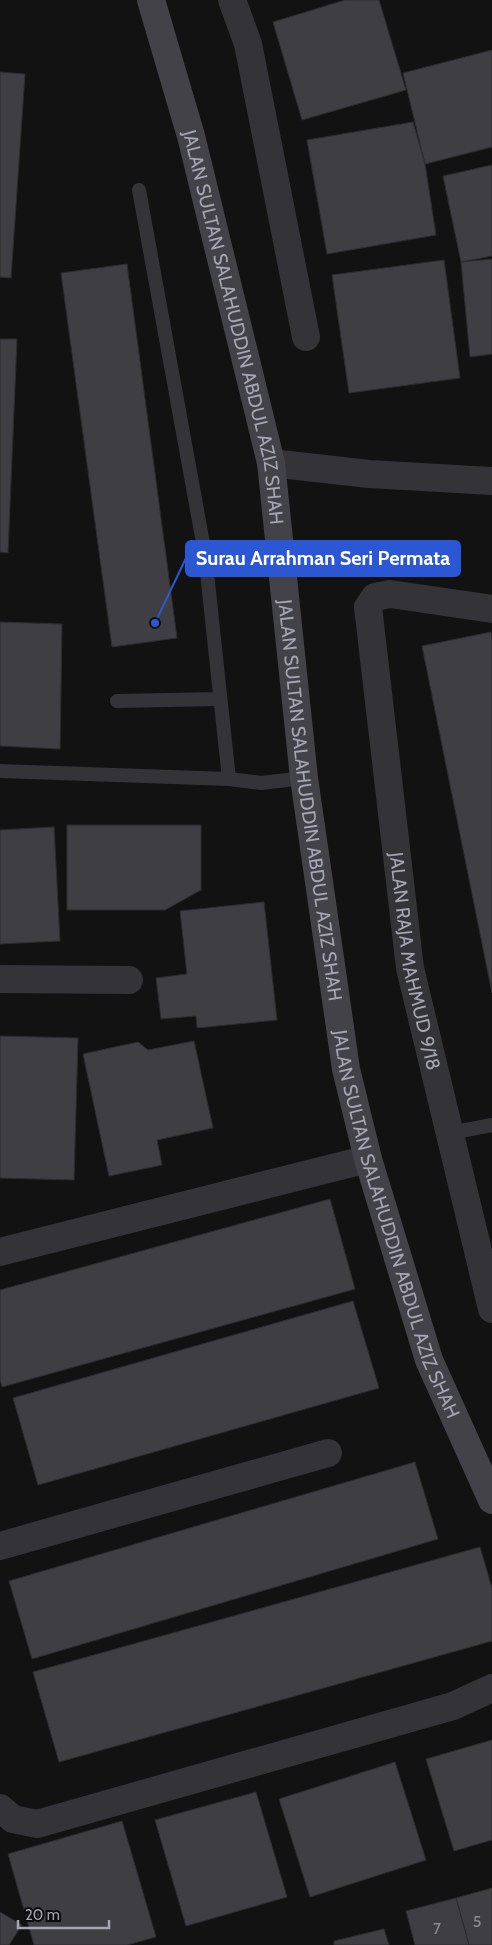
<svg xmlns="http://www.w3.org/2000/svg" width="492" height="1945" viewBox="0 0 492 1945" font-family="Cabin,sans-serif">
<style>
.building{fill:#3f3f43;stroke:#2d2c2f}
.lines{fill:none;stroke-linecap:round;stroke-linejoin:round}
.lane{stroke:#333338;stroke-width:14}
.street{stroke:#333338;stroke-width:28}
.secondary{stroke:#424248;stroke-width:28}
.labels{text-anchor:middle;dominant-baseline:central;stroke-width:4.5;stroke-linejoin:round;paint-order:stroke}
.number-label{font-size:16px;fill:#8c8c97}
.street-label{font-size:19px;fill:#a5a6b3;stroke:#0d0d0e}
.leader{fill:none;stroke:#2b57d4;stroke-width:2}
.callout-dot{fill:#2b57d4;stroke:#0d0d0e;stroke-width:2}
.callout{fill:#2b57d4;stroke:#2b57d4;stroke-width:2}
.callout-label{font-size:20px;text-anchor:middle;font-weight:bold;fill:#fff}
</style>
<rect width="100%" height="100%" fill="#121213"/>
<!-- building -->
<g class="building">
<path d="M345,0H379L406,90L302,120L273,22Z"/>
<path d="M492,50V147L425,164L403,73Z"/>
<path d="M0,72L25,74L11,278L0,277Z"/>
<path d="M413,122L425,164L436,235L327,254L307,140Z"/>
<path d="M492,165V256L461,262L443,176Z"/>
<path d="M492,259V354L470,357L461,262Z"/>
<path d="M444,260L460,378L349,393L332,275Z"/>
<path d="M127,264L177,638L112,647L61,273Z"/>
<path d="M0,339H17L8,553L0,552Z"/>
<path d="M0,622L62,624L60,749L0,746Z"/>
<path d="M491,632L492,639V993L422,646Z"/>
<path d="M67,825H201V890L165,910H67Z"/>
<path d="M54,827L60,941L0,944V830Z"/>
<path d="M264,902L277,1020L197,1028L196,1016L161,1019L156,978L187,974L180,911Z"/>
<path d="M0,1036L78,1038L74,1180L0,1178Z"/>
<path d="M194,1041L213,1128L157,1140L162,1165L109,1176L83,1054L138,1042L148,1050Z"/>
<path d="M330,1199L355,1289L2,1387L0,1380V1290Z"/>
<path d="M353,1301L379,1388L38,1485L13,1398Z"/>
<path d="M415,1462L438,1539L32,1659L9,1581Z"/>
<path d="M480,1547L492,1588V1641L59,1762L33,1672Z"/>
<path d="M492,1740V1840L454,1851L426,1759Z"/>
<path d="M395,1762L426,1860L310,1897L279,1799Z"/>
<path d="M256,1792L287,1897L186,1926L155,1820Z"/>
<path d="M122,1821L156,1937L127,1945H34L8,1854Z"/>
<path d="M492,1888V1945H469L456,1898Z"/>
<path d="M456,1898L469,1945H415L406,1911Z"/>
<path d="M0,1912L22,1925L9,1945H0Z"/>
<path d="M384,1929L389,1945H334V1941Z"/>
</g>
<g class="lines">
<!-- lane -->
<g class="lane">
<path d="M139,190L205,554L229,779"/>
<path d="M117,701L220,699"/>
<path d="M0,771L229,779L261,783L304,778"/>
<path d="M450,1133L492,1125"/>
</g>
<!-- street -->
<g class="street">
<path d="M232,0L248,44L306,337"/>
<path d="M271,463L369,474L492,481"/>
<path id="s1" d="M492,609L390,594L375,597L368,607L410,968L492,1309"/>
<path d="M0,979L129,980"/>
<path d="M0,1252L368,1159"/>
<path d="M0,1546L328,1453"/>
<path d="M0,1808L13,1819L37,1824L453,1706L492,1688"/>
</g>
<!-- secondary -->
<path class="secondary" id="s2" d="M151,0L191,136L271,463L304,778L346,1069L368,1159L429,1360L492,1500"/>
</g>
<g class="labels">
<!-- number labels -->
<g class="number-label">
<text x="477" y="1921">5</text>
<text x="437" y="1928">7</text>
</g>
<!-- street labels -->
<g class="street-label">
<text stroke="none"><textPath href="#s2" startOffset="338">JALAN SULTAN SALAHUDDIN ABDUL AZIZ SHAH</textPath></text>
<text stroke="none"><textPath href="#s2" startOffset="818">JALAN SULTAN SALAHUDDIN ABDUL AZIZ SHAH</textPath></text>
<text stroke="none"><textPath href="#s1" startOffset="488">JALAN RAJA MAHMUD 9/18</textPath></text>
<text stroke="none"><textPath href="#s2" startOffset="1252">JALAN SULTAN SALAHUDDIN ABDUL AZIZ SHAH</textPath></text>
</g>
</g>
<!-- callouts -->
<path class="leader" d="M155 623L186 558"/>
<circle class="callout-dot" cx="155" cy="623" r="5"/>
<rect class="callout" x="186" y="541" width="274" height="35" rx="5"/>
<g class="callout-label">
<text x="323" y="565">Surau Arrahman Seri Permata</text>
</g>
<!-- scale -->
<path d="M18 1920v8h91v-8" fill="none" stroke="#a5a6b3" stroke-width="2.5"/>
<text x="25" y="1920" font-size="15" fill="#a5a6b3" stroke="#0d0d0e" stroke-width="4" paint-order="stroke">20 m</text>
</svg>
